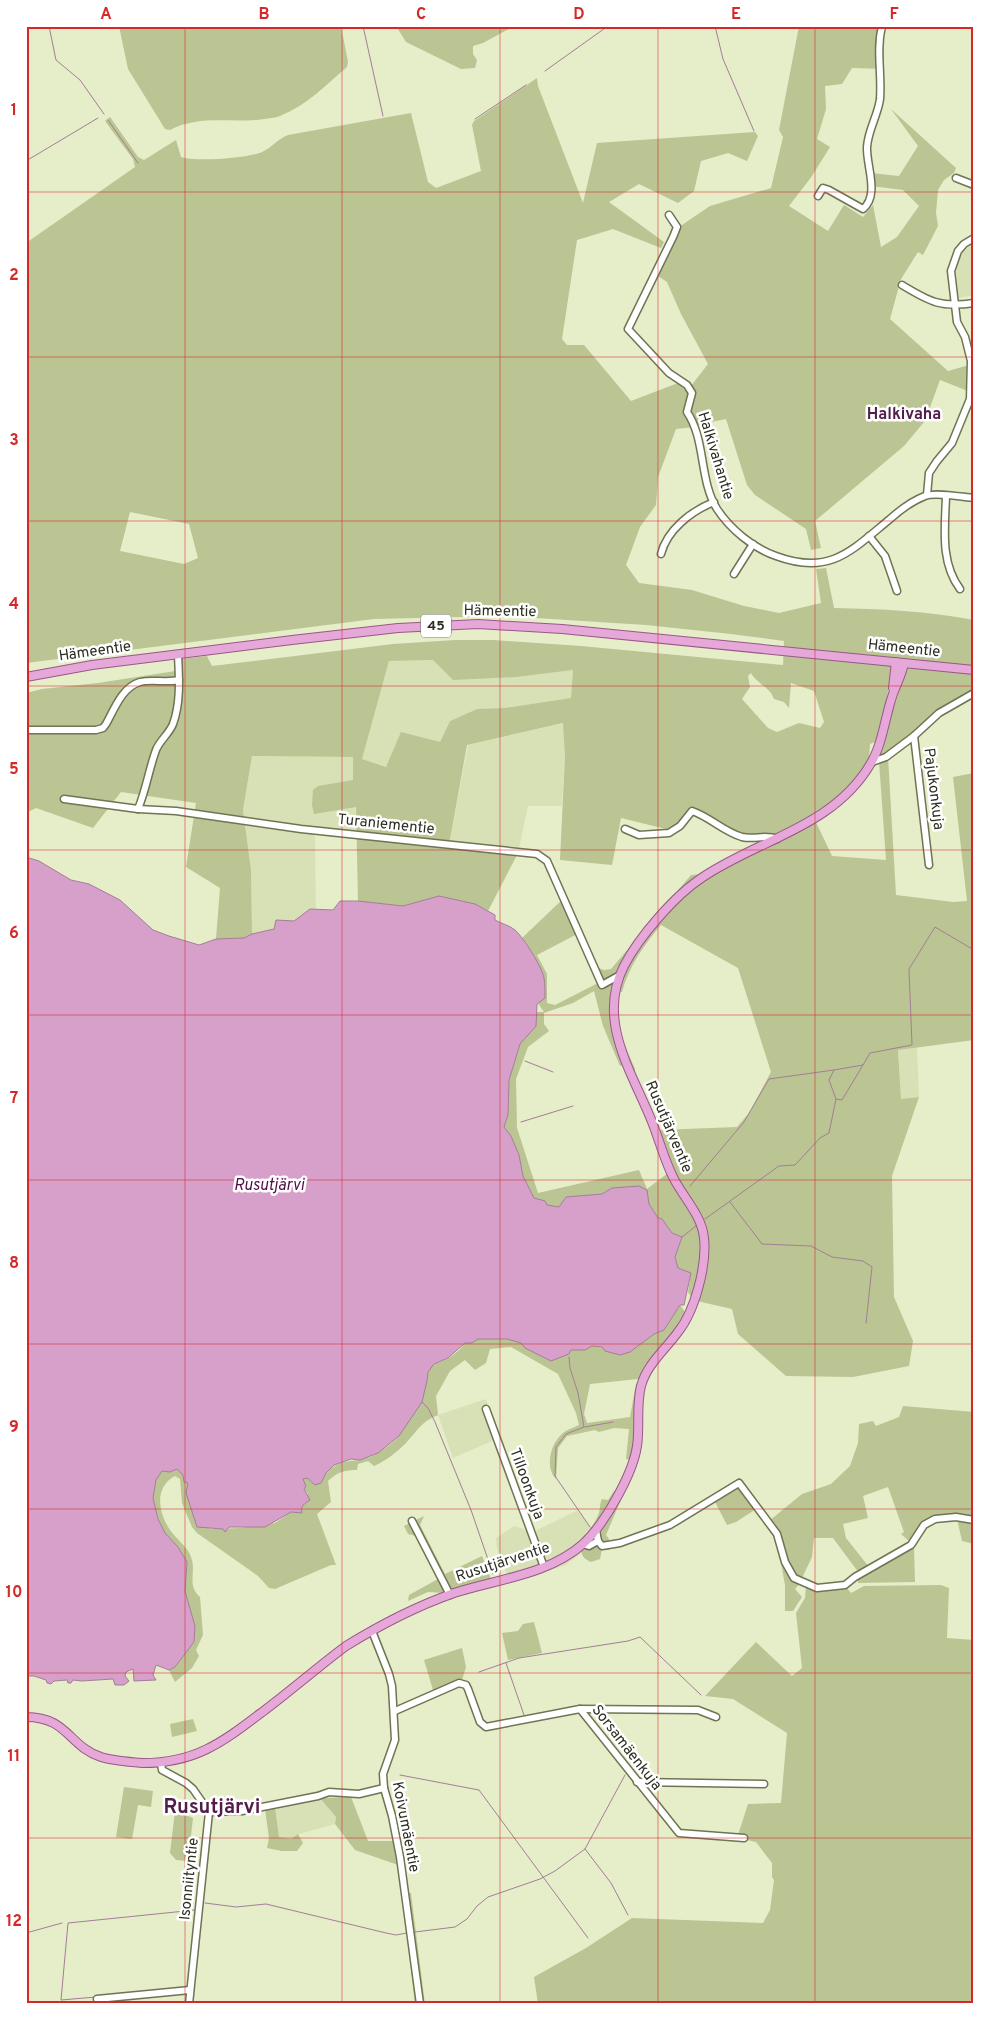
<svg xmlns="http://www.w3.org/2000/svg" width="1000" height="2030" viewBox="0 0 1000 2030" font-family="Overpass,sans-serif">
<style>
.built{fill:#d8e1b6}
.green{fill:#bbc493;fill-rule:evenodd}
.water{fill:#d7a0ca;stroke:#a37e97}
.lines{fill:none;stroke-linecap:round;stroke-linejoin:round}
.stream{stroke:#a37e97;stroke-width:1}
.minor-casing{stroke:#6e7454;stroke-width:9}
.major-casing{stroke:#985887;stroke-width:10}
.minor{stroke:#fff;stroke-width:6}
.major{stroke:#e5a8d9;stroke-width:8}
.grid{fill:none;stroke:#d62828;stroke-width:1;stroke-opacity:0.55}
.labels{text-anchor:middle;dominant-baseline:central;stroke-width:5;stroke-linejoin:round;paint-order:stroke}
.shield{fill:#fff;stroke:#6b6d63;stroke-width:1}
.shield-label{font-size:14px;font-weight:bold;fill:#2b2e20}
.street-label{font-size:15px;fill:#2b2e20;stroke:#fff}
.neighbourhood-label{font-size:16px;font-weight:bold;fill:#531d49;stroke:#fff}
.water-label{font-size:16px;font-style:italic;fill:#500f46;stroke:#fff}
.district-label{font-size:20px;font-weight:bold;fill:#531d49;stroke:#fff}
.neatline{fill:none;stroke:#d62828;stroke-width:2}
.grid-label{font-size:16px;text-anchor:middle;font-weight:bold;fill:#d62828}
</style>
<rect width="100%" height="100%" fill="#e6edc9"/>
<!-- built -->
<g class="built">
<path d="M974,242V295L958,298L956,269L958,261L964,251Z"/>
<path d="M433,660L517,677L573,670L571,698L504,708L477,709L450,721L440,742L386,767L362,759L389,661Z"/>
<path d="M564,723L565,756L562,806H528L518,853L449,845L468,745Z"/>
<path d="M252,756L353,757V780L358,838L315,833L316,909H310L294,922L276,920L274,929L252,934L251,870L243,810Z"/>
<path d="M917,1047L919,1097L901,1099L898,1050Z"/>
<path d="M486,1399L499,1438L453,1458L438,1415Z"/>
<path d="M578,1510L591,1528L580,1542L585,1547L581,1551V1553L566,1565L510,1583L497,1548L496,1538L514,1526L533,1532Z"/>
<path d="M320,1798L336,1817L335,1824L299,1834L291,1840L279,1837L275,1807Z"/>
</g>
<!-- green -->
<g class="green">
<path d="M119,26H341L348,62L347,67C327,84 307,105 282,115C277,118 270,118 264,119C230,124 202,114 170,130L165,129L128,69Z"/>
<path d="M396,26H514L483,43L473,46V54L477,60L475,68L461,69L406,42Z"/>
<path d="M799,26H886L883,32L884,69L852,68L842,84L825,86L826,109L817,139L830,147L812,176L789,206L828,231L844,205L863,217L873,205L881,247L897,237L919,206L903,190L871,186V173L899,176L918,146L891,109L956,168L954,173L944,180L938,190L936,213L938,226L923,255L918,252L901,279L890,319L948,371L969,365L968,391L940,380L925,421L904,446L815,521L821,548L811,550L806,529L755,495L747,485L726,419L697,425L691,410L695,393L691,386L708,364L681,314L667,282L658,276L679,227L710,206L771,188L783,137L779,130Z"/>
<path d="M537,78L538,86L583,203L597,143L755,132L758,136L747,161L728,153L701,161L694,191L678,203L639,184L609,202L664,242L661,248L613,229L577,240L562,339L567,345H584L631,401L678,383L689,394L684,411L694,427L676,429L658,477L656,505L640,527L626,565L639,583L692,590L744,606L779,613L821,603L816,569L826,568L834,608C880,609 928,611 974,620V694L944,711L888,757L896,895L953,902L967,901L953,777L974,773V1040L898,1050L901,1099L919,1097L892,1176L894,1297L913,1341L909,1366L853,1377L786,1376L738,1334L732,1309L697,1301L642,1380L638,1379L590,1384L584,1414L587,1423L630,1417L636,1384H640L639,1415L631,1460L626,1459L629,1429L614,1428L599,1432L595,1430L567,1436L558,1448L556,1479C545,1468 550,1445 561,1435C565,1430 573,1428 579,1425L576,1413L558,1374L511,1347L490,1349L486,1363L475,1370L465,1360L450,1371L436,1396L438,1415C422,1421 417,1431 406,1443C396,1453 387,1460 374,1466L368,1461L358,1464L357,1470C345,1470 337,1472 328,1481L331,1502L317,1514L336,1565H331L275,1589L269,1588L258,1576L197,1533L192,1527L182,1503L180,1479L175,1476C154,1487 158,1512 170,1530C176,1539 188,1547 191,1557C197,1572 186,1585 200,1597L203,1635L196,1650L199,1656L192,1668L175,1682L169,1670L175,1667L194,1642L195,1626L185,1591L187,1562L178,1547L165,1533L158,1519L153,1498L156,1480L162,1471L170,1472L177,1469L183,1475L184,1482L188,1483L210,1529L240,1528L275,1523L291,1512L298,1513L308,1494L304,1489L303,1479L307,1477L311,1482L320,1483C338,1451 353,1468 378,1453C384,1449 394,1442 399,1436C409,1423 419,1397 427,1381C428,1364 434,1365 447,1359C454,1355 461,1349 465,1343H472L478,1339H507L570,1350H585L592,1346L630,1352L654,1334L664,1330L680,1305L686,1313L692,1298L688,1292L691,1273L678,1268L675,1257L682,1237L672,1233L662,1219L658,1218L649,1204L612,1188L602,1194L566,1197L559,1207L547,1205L545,1201L534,1198L523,1176L519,1155L511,1136L504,1127L508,1115L509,1080L520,1044L536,1026V1012H544C527,992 537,960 522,938L565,897L581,932L537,955L547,974V1003L555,1005L598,983L596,967L604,970L611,969L691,875L702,874L775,837C764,833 755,838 744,836C731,833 706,815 692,808L670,830L621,818L612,865L560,860L565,756L563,723L467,745L449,845L518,853L488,911L475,904L439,896L403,906L358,901L356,807L314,814L312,805L313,790L318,786L353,780V757L252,756L243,810L251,870L252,934L244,938L216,939L220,888L186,867L196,803L121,792L93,828L36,808L26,813V693L42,689L98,683L182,670L181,659L207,656L212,666L393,644L455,640H493L581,646L783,665L784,641L731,634L646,625L506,616L374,619L26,663V243L135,167L133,159L105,121L110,117L138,157L144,160L176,140L181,157C195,162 249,158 262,152C271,148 278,139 288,135L411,113L428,182L436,188L481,171L472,125L474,121ZM130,512L189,524L198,558L184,564L120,551ZM433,660L453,680L517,677L573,670L571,698L504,708L477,709L450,721L440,742L401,732L386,767L362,759L389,661ZM751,673C756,683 770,687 774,699L784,702L789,708L791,683L814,691L824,722L820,728L799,723L777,732L768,728L742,699L750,687L748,676ZM891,673L905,675L875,762L879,761L886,860L832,856L815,820L862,777L869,759L870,744L875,742L886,704ZM661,925L738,968L771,1072L749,1113L737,1127L659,1130L634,1073L635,1069C624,1043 612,1021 619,991L622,992C629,966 644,945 661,925ZM594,991L603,1026L620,1066L623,1065L653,1132L668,1173L647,1189L639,1170L538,1193L517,1128L516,1079L528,1047L549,1031L544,1024V1013L573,1003Z"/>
<path d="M903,1406L974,1412V1519L934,1517L909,1541L901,1534L904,1532L888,1487L863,1496L868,1518L843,1524L846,1538L869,1567L859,1573L833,1538H814L812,1557L801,1580L795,1577L769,1521L802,1494L831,1484L850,1466L858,1443L859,1424L873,1421L876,1426L899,1417Z"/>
<path d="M739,1486L756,1509L736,1522L727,1525L714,1500Z"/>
<path d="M614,1491L623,1495L606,1535L609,1539V1550L602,1549L600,1559L591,1562C586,1560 582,1557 581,1551L585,1547L580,1542C587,1533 594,1525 598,1515C601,1510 599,1504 602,1499L608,1500Z"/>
<path d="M424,1516L420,1525L445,1574L482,1556L491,1579L444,1593L428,1592L408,1601L409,1595L438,1579L416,1536L408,1534L404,1526Z"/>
<path d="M957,1519L974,1521V1544L962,1541Z"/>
<path d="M778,1547L800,1583L795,1589L802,1597L793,1611H785V1585Z"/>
<path d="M911,1547L914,1548L915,1582L858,1583V1577Z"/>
<path d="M941,1585L949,1588L947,1638L974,1640V2004H538L534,1977L586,1948L632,1918L763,1923L770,1910L774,1880L772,1877V1863L756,1842L737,1838L748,1804L781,1803L787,1733L733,1699L705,1696L756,1642L792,1676L802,1668L796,1613L805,1598L806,1586L846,1587L851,1593L864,1586Z"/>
<path d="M534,1622L542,1653L508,1660L502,1633L518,1631L523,1624Z"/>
<path d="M462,1648L466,1667L462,1680L433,1690L424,1660Z"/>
<path d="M193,1719L197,1731L172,1737L170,1724Z"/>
<path d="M124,1787L153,1791L151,1807L138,1805L132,1839L116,1837Z"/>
<path d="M351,1797L368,1841H394L398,1865L355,1850L335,1824L336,1817L320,1798Z"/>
<path d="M275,1807L279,1837L291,1839L298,1834L303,1843L297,1851H282L267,1848L269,1838L265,1809Z"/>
<path d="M175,1811L193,1818L188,1861L176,1860L170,1853Z"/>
<path d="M402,1893H411L425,2004H415Z"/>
</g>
<!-- water -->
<path class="water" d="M26,857L39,861L71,880L89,884L120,900L153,930L169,936L199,945L216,939L244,938L252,934L274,929L276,920L294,921L310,909L333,910L340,901H358L403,906L439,896L475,904L495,915V920C502,924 509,925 515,930C524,938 542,967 544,978C545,984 545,991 545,998L537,1004L536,1026L520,1044L509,1080L508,1115L504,1127L511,1136L519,1155L523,1176L534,1198L545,1201L547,1205L559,1207L566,1197L602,1194L612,1188L639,1186L647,1190L649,1204L658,1218L662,1219L672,1233L682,1237L675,1257L678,1268L691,1273L684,1305H680L664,1330L654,1334L630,1352L620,1355L605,1351L602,1347L592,1346L585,1350H571L569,1354L551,1361L525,1348L521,1343L507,1339H478L472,1343H465L448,1358L434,1364L428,1372L427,1381L422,1402L399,1436L378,1453L360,1460L351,1459L334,1465L326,1473L321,1483L315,1485L307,1478L303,1479L306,1486L304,1489L310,1500C305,1503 300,1506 302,1513L291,1512L265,1527H229L225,1532L223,1529L197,1527L186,1493L188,1483L184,1482L183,1475L177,1469L170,1472L162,1471L156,1480L153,1498L158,1519L165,1533L178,1547L187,1562L185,1591L195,1626L194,1642L175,1667L169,1670L156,1665L153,1675L156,1680L134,1681L133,1669L126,1672L125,1676L129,1681L124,1685H115L113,1679L82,1681L73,1680L71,1683H68L67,1680L54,1681L51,1684L47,1683L46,1680L34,1676H26Z"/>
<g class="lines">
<!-- stream -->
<g class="stream">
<path d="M49,26L56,60L80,80L104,114"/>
<path d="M363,26L383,116"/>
<path d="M715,26L723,59L754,131"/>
<path d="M545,71L608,26"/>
<path d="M475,119L526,85"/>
<path d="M108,120L138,163"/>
<path d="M26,161L98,118"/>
<path d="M525,1061L553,1072"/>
<path d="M836,1099L842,1100L863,1065"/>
<path d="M521,1122L573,1106"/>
<path d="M690,1186L744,1122L769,1079L834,1070"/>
<path d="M730,1202L762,1244L811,1246L832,1257L863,1261L872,1267L866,1323"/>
<path d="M705,1219L779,1166L795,1165L820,1138L829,1133L836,1099L829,1080L834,1070L863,1065L870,1053L912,1045L909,969L935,927L974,950"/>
<path d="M682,1237L696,1226"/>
<path d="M569,1357L570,1368L578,1393L584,1427L566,1434L556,1447L555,1476L590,1527"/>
<path d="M422,1402L428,1408L435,1422L471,1510L493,1574"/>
<path d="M585,1427L613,1422"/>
<path d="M506,1663L524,1715"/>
<path d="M479,1672L519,1658L628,1641L640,1637L701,1695"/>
<path d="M400,1775L479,1790L588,1938"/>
<path d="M585,1849L611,1883L628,1915"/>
<path d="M205,1903L236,1907L266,1904L386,1933L396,1935L407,1933"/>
<path d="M415,1932L455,1927L467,1919L477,1906L488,1897L540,1879L555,1871L585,1849L625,1775"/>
<path d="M26,1933L62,1923"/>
<path d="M96,1997L61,2000L68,1923L195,1910"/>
</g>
<!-- minor casing -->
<g class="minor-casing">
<g id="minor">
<path d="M956,178L974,185"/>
<path d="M818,196L823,188L829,190L863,209C880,195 866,165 867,147C868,130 878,115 880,99C882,75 876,50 882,26"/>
<path d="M669,215L677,227L673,237L628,329L669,373L687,385L692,393L687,412C706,440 699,480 717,509C730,529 753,548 776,556C830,576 851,551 890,519C900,510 912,501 925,496C935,492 962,497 974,498"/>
<path d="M902,285C930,302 941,308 974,303"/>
<path d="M927,495L929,473L937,461L952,443L970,399L971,361L965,337L957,322L951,271L958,251L964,244L974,238"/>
<path d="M946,496C945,528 940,562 960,589"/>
<path d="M869,536L885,556L897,591"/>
<path d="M661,554C667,530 691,511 714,502"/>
<path d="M734,574L753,544"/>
<path d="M26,730H96L103,728L106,724C114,710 122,687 140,682C152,679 166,683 179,680"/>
<path d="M914,736L939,713L974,693"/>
<path d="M872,762L886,757L914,736L929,865"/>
<path d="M64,799L138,809L176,811L301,829L537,854L547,861L602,985L620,975"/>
<path d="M138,809C146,790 149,769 156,750C160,740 169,734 173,724C181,702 179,677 178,655"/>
<path d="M625,829L639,835L669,833L680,826L692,811C710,817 724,832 742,837C755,840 765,834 777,839"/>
<path d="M486,1409L544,1567"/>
<path d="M412,1521L450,1595"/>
<path d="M596,1530L598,1541L602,1546L620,1543L670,1525L739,1483L777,1534L785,1562L794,1578L817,1588L845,1585L855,1577L911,1545L924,1525L935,1519L956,1517L974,1520"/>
<path d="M583,1544L589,1546L598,1541"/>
<path d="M372,1631L389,1674L392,1686L395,1740L383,1774L384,1788L392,1816L400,1857L420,2004"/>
<path d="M580,1709L698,1710L716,1717"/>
<path d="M395,1711L459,1683L466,1685L468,1689L480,1722L486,1727L580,1709L679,1833L744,1838"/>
<path d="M161,1763L162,1770L186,1783L193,1789L209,1812L189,2004"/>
<path d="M637,1782L764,1784"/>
<path d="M209,1812L242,1811L318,1796L329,1792L359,1794L384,1788"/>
<path d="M97,1999L190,1990"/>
</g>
</g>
<!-- major casing -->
<g class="major-casing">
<g id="major">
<path d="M26,677L92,665L292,640L398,628L478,624L562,629L974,670"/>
<path d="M893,688L896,662"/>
<path d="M26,1717C68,1717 68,1746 101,1757C114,1761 129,1762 143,1763C197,1763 224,1741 265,1710C293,1689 319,1666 346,1646C380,1625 417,1606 454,1593C497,1579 548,1575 583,1544C604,1525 633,1474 637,1446C640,1427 636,1405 641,1386C647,1364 665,1350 678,1332C695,1311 707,1265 704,1238C702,1216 684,1198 674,1179C664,1160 659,1138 650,1117C630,1069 597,1019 624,966C639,937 675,895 703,877C759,839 834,827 871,763C883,743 885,716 893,694C897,683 902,674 904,663"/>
</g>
</g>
<!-- minor -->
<use href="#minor" class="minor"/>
<!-- major -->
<use href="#major" class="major"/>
</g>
<!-- grid -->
<path class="grid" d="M185,26V2004M342,26V2004M500,26V2004M658,26V2004M815,26V2004M26,192H974M26,357H974M26,521H974M26,686H974M26,850H974M26,1015H974M26,1180H974M26,1344H974M26,1509H974M26,1673H974M26,1838H974"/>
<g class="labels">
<!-- shield labels -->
<rect class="shield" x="421" y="614.5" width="30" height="23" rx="4"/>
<g class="shield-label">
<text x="436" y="626">45</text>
</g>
<!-- street labels -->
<g class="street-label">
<text transform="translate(715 456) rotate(73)">Halkivahantie</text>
<text transform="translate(500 612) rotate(1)">Hämeentie</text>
<text transform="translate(904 649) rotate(6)">Hämeentie</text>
<text transform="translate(95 652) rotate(-8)">Hämeentie</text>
<text transform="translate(933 789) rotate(83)">Pajukonkuja</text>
<text transform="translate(386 825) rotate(6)">Turaniementie</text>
<text transform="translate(668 1127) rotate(67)">Rusutjärventie</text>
<text transform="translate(526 1484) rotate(70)">Tilloonkuja</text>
<text transform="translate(503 1563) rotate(-18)">Rusutjärventie</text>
<text transform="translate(626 1748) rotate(52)">Sorsamäenkuja</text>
<text transform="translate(405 1827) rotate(79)">Koivumäentie</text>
<text transform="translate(190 1879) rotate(-84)">Isonniityntie</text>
</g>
<!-- neighbourhood labels -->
<g class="neighbourhood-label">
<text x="904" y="415">Halkivaha</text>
</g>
<!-- water labels -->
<g class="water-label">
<text x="269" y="1186">Rusutjärvi</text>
</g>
<!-- district labels -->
<g class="district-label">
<text x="212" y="1808">Rusutjärvi</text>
</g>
</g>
<!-- border -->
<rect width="1000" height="2030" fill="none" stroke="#ffffff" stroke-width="55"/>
<rect x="28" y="28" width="944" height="1974" class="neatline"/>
<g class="grid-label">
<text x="106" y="19">A</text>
<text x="264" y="19">B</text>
<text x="421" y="19">C</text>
<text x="579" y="19">D</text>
<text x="736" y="19">E</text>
<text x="894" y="19">F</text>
<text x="14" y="115">1</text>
<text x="14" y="280">2</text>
<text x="14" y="445">3</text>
<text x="14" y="609">4</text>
<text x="14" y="774">5</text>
<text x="14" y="938">6</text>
<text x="14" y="1103">7</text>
<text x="14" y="1268">8</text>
<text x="14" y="1432">9</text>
<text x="14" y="1597">10</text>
<text x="14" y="1761">11</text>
<text x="14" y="1926">12</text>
</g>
</svg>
